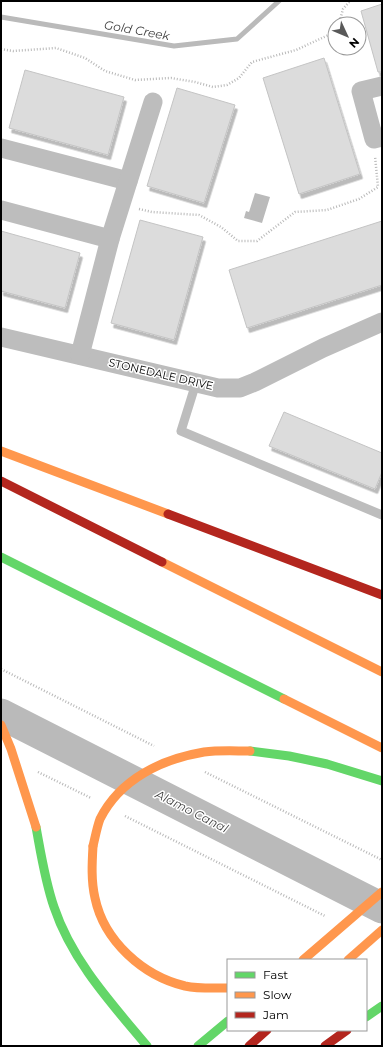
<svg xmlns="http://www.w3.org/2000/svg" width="383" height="1047" viewBox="0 0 383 1047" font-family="Montserrat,sans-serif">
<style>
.water{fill:#bababa}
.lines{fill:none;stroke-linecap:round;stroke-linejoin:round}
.stream{stroke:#bababa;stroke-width:5}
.river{stroke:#bababa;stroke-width:31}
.building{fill:#dcdcdc;stroke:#c4c4c4;filter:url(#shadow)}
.path{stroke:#b8b8b8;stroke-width:2.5;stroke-dasharray:1 2;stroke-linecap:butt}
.lane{stroke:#bdbdbd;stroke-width:9}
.street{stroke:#bdbdbd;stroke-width:19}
.fast{stroke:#63d668;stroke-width:9}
.slow{stroke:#ff974d;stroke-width:9}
.jam{stroke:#b3261e;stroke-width:9}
.slow-bridge{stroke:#ff974d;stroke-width:9}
.labels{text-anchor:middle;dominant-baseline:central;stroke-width:3;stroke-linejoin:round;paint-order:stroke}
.street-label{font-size:11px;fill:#000;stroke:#fff}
.water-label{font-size:12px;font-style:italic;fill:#3e3e3e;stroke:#fff}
</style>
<defs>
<filter id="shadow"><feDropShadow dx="2.5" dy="4.5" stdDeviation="0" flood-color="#0004"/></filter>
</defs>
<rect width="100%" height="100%" fill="#fff"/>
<!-- water -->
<path class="water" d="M255,193L270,197L262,223L244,218L246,211L249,212Z"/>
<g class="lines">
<!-- stream -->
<path class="stream" d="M1,17L174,46L237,39L279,1"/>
<!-- river -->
<path class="river" d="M1,714L382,908"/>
</g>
<!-- building -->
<g class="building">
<path d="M382,4V72H378L361,11Z"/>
<path d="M324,58L360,174L299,194L263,78Z"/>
<path d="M25,70L124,97L108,155L9,128Z"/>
<path d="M177,88L235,105L204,203L147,186Z"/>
<path d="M140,220L203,237L174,340L111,323Z"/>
<path d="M382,221V285L247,328L229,270Z"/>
<path d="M1,231L80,253L65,308L1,291Z"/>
<path d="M284,412L382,453V472L375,489L269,446Z"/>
</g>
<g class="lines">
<!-- path -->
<g class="path">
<path d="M339,24L343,9L350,1"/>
<path d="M1,49L13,51L56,48L85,58L105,71L135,80L171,78L195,82L213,87L227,85L239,78L252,62L296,50L335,32"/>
<path d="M139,209L152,212L199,215L221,227L238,241H257L295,212L327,210L359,199L378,187L375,156"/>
<path d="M1,669L154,746"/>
<path d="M38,772L91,798"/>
<path d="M205,772L382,860"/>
<path d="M125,816L325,916"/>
</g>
<!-- lane -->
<path class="lane" d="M196,383L181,431L382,515"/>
<!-- street -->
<g class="street">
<path d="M382,86L361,91L374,139L382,137"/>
<path d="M1,148L128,181"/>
<path d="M1,210L110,239"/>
<path d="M1,337L218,388H240L255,382L323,348L382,322"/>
<path d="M80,355L110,239L153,102"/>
</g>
<!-- fast -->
<g class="fast">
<path d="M1,557L284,699"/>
<path d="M250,751L289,756L327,764L382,781"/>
<path d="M36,827C41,854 45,881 54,907C72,961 112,1004 147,1046"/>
<path d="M366,1017L382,1006"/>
<path d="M198,1046L228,1021"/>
</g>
<!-- slow -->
<g class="slow">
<path d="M1,451L168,514"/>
<path d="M162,562L382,672"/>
<path d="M284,699L382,748"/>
<path d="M93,846C92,863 91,881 95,898C104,941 143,976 185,986C199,989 214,988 228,988"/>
</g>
<!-- jam -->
<g class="jam">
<path d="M1,481L162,562"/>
<path d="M168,514L382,595"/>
<path d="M249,1046L267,1030"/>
<path d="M325,1046L347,1030"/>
</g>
<!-- slow-bridge -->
<g class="slow-bridge">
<path d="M1,725L11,749L36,827"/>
<path d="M93,846C95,838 97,827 100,819C120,779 162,759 204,752C219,750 235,751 250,751"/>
<path d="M303,960L382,892"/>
<path d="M348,960L382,930"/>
</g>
</g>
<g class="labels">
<!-- street labels -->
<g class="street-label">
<text transform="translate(161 374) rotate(13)">STONEDALE DRIVE</text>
</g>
<!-- water labels -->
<g class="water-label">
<text transform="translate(137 30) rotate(10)">Gold Creek</text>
<text transform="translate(192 811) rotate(27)">Alamo Canal</text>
</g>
</g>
<!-- border -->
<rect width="383" height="1047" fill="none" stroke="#000000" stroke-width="4"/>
<!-- legend -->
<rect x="227" y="959" width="140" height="72" fill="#ffffff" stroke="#999999"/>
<rect x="235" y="972" width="20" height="6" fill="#63d668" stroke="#999999"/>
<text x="263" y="979" font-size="12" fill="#000000">Fast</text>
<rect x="235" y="992" width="20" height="6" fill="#ff974d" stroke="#999999"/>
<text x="263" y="999" font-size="12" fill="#000000">Slow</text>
<rect x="235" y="1012" width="20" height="6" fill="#b3261e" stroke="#999999"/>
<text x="263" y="1019" font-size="12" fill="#000000">Jam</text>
<!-- north arrow -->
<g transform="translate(347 36) rotate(134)"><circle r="19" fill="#ffffff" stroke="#999999"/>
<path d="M0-3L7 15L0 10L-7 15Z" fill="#595959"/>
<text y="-6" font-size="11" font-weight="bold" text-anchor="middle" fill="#000000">N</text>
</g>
</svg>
